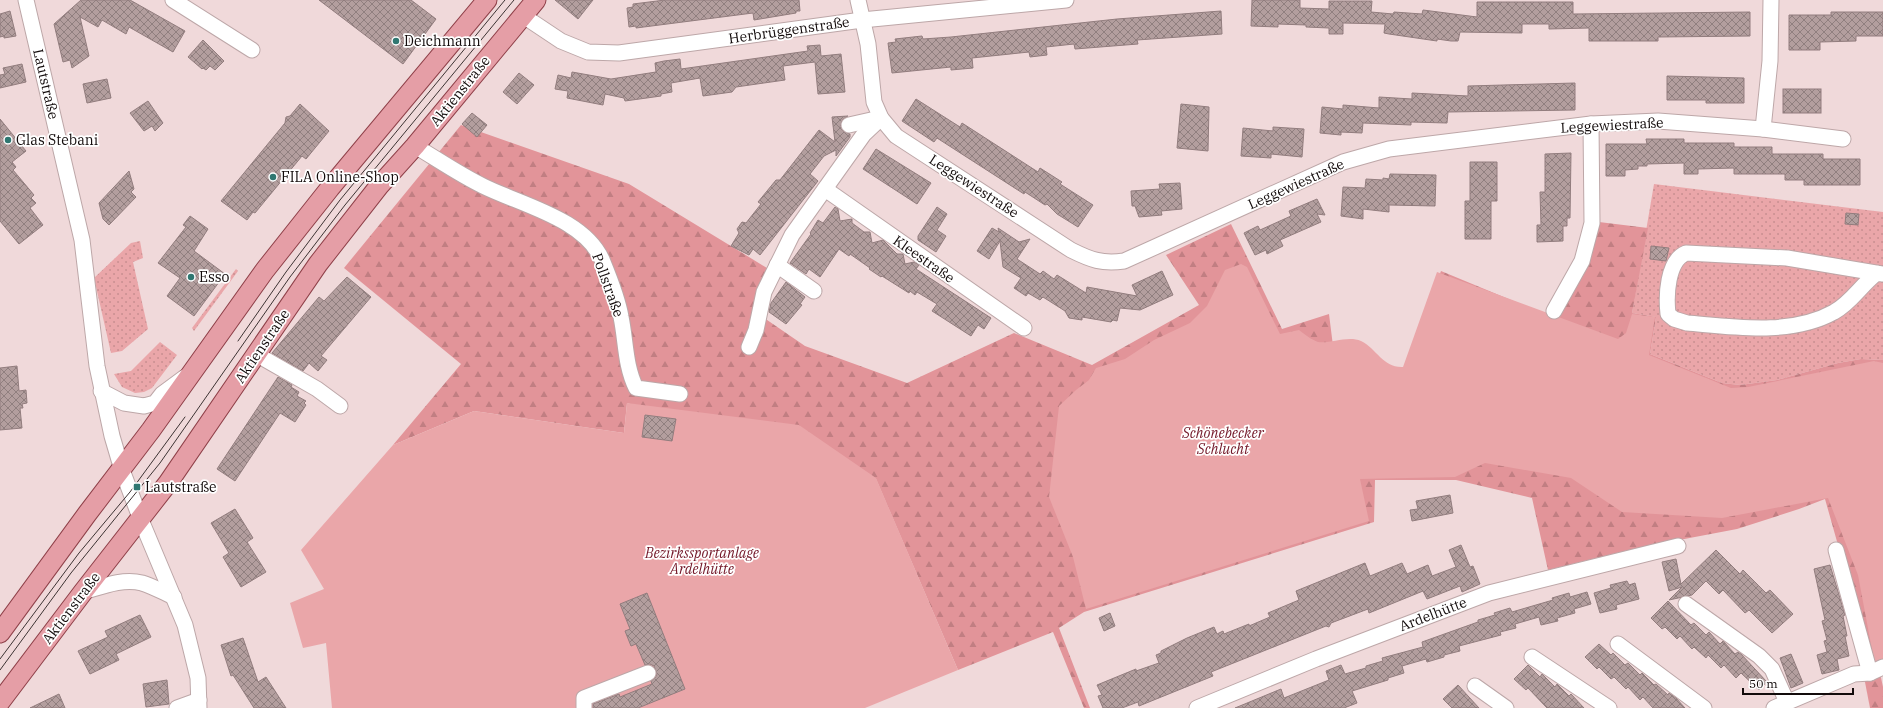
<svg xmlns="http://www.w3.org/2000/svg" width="1883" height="708" viewBox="0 0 1883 708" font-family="'IBM Plex Serif',serif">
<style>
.grass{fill:url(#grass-dots)}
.forest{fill:url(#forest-firs)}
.park{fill:#eaa6a9}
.building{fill:url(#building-cross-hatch);stroke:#927d7e}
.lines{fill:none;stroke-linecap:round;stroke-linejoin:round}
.minor-casing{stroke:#bda7a8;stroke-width:17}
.major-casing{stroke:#8f4049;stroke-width:21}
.minor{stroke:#fff;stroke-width:15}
.major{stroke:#e59ea6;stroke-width:19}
.tram{stroke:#3d3333;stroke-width:1}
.poi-dot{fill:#2f7771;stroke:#fff;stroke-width:1.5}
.labels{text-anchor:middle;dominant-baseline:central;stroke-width:3.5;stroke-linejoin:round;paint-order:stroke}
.street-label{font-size:14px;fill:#120b0b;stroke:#fff}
.poi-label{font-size:14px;fill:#120b0b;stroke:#fff;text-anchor:start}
.park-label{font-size:14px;font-style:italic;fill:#741829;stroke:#fff}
</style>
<defs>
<pattern id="grass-dots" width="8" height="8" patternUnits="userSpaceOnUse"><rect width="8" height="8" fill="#eaa6a9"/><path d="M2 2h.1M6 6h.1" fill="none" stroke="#c88e90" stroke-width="1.8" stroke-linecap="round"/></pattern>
<pattern id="forest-firs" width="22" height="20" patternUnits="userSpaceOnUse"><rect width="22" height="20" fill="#e29499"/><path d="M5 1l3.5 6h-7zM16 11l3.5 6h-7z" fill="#c17e82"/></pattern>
<pattern id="building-cross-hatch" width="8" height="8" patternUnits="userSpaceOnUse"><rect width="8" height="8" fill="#b39e9e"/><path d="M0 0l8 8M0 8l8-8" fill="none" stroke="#907f7f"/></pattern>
</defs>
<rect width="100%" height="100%" fill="#f0d9da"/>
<!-- grass -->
<g class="grass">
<path d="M1654,184L1883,212V360L1861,359L1838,363L1777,380L1740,385L1722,383L1650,354L1656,317L1632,313Z"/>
<path d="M140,241L143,258L133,262L148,329L122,351L111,353L94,278L131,243Z"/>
<path d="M236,269L238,271L194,331L192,328Z"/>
<path d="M160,342L177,355L152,388L144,392L135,393L122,387L114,374L131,371Z"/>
</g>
<!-- forest -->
<g class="forest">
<path d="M461,125L629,184L772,271L754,311L805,346L907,383L1014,333L1092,365L1199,305L1166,255L1231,224L1282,329L1329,314L1337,378L1400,380L1441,271L1554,318L1599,222L1648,228L1632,313L1656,317L1650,354L1722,383L1740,385L1777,380L1838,363L1861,359L1883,360V665L1873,669L1825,499L1799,509L1737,529L1637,548L1548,570L1532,498L1456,480H1375L1374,522L1084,612L1059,628L1090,708H1084L1053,632L958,670L876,479L627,403L624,433L474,411L393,445L461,364L344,268Z"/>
<path d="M1880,673L1883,687V708H1870L1864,677Z"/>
</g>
<!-- park -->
<g class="park">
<path d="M1241,264L1247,267L1280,334L1299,330C1304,334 1312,340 1318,342C1330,344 1348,335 1361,341C1377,349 1383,368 1403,367L1437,272L1618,339L1626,333L1632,314L1655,317L1649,355L1731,388L1748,387L1874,361L1883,363V667L1876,671L1858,575L1828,498L1722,518L1622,512L1571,478L1485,463L1455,477L1360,479L1369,521L1086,609L1073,557L1049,497L1059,406L1076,390L1089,380L1096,368L1125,359L1154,340L1190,323L1207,306L1225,270Z"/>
<path d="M627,403L799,425L876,478L958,670L865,708H332L326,643L303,648L290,603L324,589L301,550L393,445L474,411L624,433Z"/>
</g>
<!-- building -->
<g class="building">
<path d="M81,0H130L185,31L173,52L129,27L126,34L102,20L98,27L80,17L89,56L72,68L70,60L63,62L54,24Z"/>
<path d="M319,0H411L436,19L403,64Z"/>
<path d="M555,0H593L578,19Z"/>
<path d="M665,0H799L800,11H796V13L754,20L753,13L636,28V26L629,27L627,8L633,7V4Z"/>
<path d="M1252,0H1300V8L1329,9V1H1372L1371,12L1393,14L1394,12L1422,14L1423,10L1477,17V2H1573V14L1750,12V36L1658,37V41H1589V28L1549,29V24H1522V33L1460,32L1458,41H1451L1437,39V41L1389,34L1384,33L1385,24L1343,23V34H1329V28L1306,27V25L1278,24V27L1251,26Z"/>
<path d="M10,11L16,36L4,38V36L0,37V14Z"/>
<path d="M1221,11L1222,34L1137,40L1138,44L1075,49L1074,44L1046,47L1047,55L1030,57L1029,52L972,58L973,68L951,70V67L892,73L888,43L896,42L895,39L922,36L923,39L951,37L1117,19Z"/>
<path d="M1831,12H1883V36H1856V41L1820,42V50H1789V15H1831Z"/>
<path d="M203,40L224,61L215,70L210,66L206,70L203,68L202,69L188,57Z"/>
<path d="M820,45L821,56L841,54L845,92L818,94L815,62L783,66L785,80L736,87L732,92L703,96L700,78L671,83L672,92L661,94V96L625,101L624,98L605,94L603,105L567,98L568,91L555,89L558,75L571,78L572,72L611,79L656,72L655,63L664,61L680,59L681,69L808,51L807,46Z"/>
<path d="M22,64L26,82L0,88V75L5,74L3,68Z"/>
<path d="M519,73L534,85L517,104L503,92Z"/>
<path d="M1667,76L1744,78V103H1706V100H1667Z"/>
<path d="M107,79L111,98L87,103L83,84Z"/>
<path d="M1575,83V110L1448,112L1447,123L1411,122V125L1363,123L1362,133L1341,132V135L1320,133L1322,107L1343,109V105L1379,108V97L1412,99V93L1468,96V86Z"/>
<rect x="1783" y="89" width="38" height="24"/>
<path d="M916,99L960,127L962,123L1038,172L1040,168L1062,182L1060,184L1093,205L1078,227L1057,214L1047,204L1045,205L1025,192L1024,194L937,138L934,142L902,121Z"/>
<path d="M148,101L163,123L155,131L152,126L144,131L130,113Z"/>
<path d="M300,104L329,131L306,159L302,156L255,213L253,212L247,220L221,201L285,123L286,117L290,116Z"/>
<path d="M1181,104L1209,107L1208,151L1177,148Z"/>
<path d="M472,113L487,125L477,137L462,124Z"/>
<path d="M848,116L843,119L840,127L843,131L850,134V137L836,156V150L824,156L810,174L818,181L760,255L753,249L749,255L731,246L739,233L737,229L742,222L746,223L761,204L758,202L776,180H780L819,130L835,142L832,117Z"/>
<path d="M0,119L26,151L12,162L16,167L13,170L34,195L31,198L36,203L30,208L43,225L19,244L0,221Z"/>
<path d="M1273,127L1304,129L1302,157L1271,154V158L1241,156L1243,128L1273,131Z"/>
<path d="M1646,139H1684V143H1734V147H1772V154H1823V159H1860V185H1804V180H1785V174H1734V168L1698,169V174H1684V163L1647,164V166H1638V169L1625,170V176H1606V144H1647Z"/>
<path d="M876,149L931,183L917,204L863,169Z"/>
<path d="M1571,153L1570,218H1567V226H1563V241L1537,242V225H1541L1540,192H1545V154Z"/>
<path d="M1470,162H1497V201H1491V239H1465V201H1470Z"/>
<path d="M129,171L134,189L131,192L136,197L109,225L103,219L99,203Z"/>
<path d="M1390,174L1436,175L1435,206L1389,205V212L1363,209V219L1341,216L1343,187L1365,188L1366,179L1383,180V178L1389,179Z"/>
<path d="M1180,183L1182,209L1161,211L1162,215L1139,217L1135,206H1132L1131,191L1160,189L1159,184Z"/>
<path d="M1317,199L1325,215L1317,214L1321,222L1280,240L1283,246L1267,254L1266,250L1255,255L1244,233L1258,226L1260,230L1291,216L1289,211Z"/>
<path d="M835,207L838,209L840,221L852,219V223L864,232H870L872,243L883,240L897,254H903L905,264L914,262L919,265L916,269L991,318L984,329L978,325L971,336L932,311L937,304L917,292L915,295L910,291L909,293L882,276L881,277L869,269L870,268L850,254L849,256L839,249L820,277L809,269L806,274L790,263L811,234L810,233L818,220L823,223Z"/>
<path d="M937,207L947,214L937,230L946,236L936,252L918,240V236Z"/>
<path d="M1846,213L1859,214L1858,225L1845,224Z"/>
<path d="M190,216L208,229L194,251L225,274L194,316L167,296L180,278L158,263L186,227L183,225Z"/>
<path d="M992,228L999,232L998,228L1019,242L1030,239L1017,259L1040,274L1043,271L1054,279L1057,275L1086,293L1087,287L1137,296L1132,285L1162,271L1173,295L1140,310L1120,308L1117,321L1113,320L1111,322L1082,317V320L1069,318L1065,311L1043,297L1040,300L1028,293L1026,296L1014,288L1021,278L1003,267L1000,241L989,259L977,251Z"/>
<path d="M1651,246L1669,248L1666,261L1650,259Z"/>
<path d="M347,277L371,297L321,356L327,360L318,371L309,363L303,371L272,353L319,297L324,301Z"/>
<path d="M786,282L805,297L800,304L802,305L786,324L769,312L771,303Z"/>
<path d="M17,366L19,391L26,390L27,403L22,404L23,408H20L22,428L0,430V368Z"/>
<path d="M278,377L292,385L291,387L299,392L297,396L306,401L304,403L306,405L295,422L280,413L235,481L217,469Z"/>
<path d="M645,415L676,419L672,441L642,437Z"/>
<path d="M1450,495L1453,513L1412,521L1410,510L1418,509L1416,501Z"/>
<path d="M235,509L253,538L247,542L266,572L241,587L223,557L229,553L211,523Z"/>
<path d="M1461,545L1470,567L1473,566L1480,584L1462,592L1460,586L1427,599L1423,591L1369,613L1368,609L1331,623L1329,627L1326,626L1211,672L1213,676L1139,706L1138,702L1122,708H1103L1098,696L1102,695L1097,685L1136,669V671L1159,663L1156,655L1161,653V651L1187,638L1214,627L1217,634L1223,631L1224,634L1249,624V626L1270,617L1268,613L1299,600L1296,591L1365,563L1370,576L1402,563L1407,574L1428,565L1432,576L1456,567L1449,550Z"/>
<path d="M1716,550L1740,574L1743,570L1766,593L1770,590L1793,614L1772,633L1749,610L1745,613L1723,590L1719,594L1706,581L1692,595L1669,600L1682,587L1669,591L1662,562L1676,559L1681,584Z"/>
<path d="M1830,565L1845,615L1843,616L1847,636H1845L1849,656L1837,659L1839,670L1822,674L1817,655L1827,652L1824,641L1827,640L1822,621L1825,620L1814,569Z"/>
<path d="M1627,581L1629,585L1635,583L1639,599L1616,605L1617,609L1600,613L1594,593L1611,588L1610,585Z"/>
<path d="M1587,592L1591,604L1574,609L1575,613L1557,618L1558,621L1541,625L1539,617L1515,624L1516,628L1500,632L1501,635L1459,646L1460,651L1444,655V657L1427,662L1426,659L1402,666L1404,673L1388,678V680L1352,691L1357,703L1344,708H1235L1281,689L1284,698L1329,680L1326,671L1341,665L1345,674L1366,668V666L1383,661L1382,658L1423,647L1422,642L1478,622V620L1495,615L1494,613L1510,608L1512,612L1553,600L1552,598L1569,593L1570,597Z"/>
<path d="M647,593L685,689L638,708H593V704L619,694L620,697L652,684L651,681L655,678L657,674L654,666L650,664L645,665L636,644L631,646L625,631L630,629L620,604Z"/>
<path d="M1668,601L1691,625L1694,623L1706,635L1709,632L1720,644L1723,641L1735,654L1738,652L1741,654L1767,682L1759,690L1741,673L1736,678L1724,665L1721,668L1708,655L1706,658L1694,647L1692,649L1680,636L1677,639L1665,627L1662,629L1651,618Z"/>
<path d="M1110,613L1115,626L1104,631L1099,618Z"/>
<path d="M140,615L151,637L116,654L119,660L90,674L78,651L108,637L105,631Z"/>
<path d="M243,638L258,682L266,677L286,708H254L233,675L231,676L221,645Z"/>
<path d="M1599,644L1611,655L1613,653L1625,665L1628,663L1640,675L1642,673L1654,685L1656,684L1668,695L1669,693L1676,698L1685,708H1653L1643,697L1640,700L1628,687L1626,689L1614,677L1611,679L1599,667L1597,669L1585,657Z"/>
<path d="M1791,654L1803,683L1791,688L1780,658Z"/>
<path d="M1528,665L1540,677L1542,674L1555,687L1557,684L1569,696L1571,694L1584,708H1547L1528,688L1526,690L1514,679Z"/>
<path d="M167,680L169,704L146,707L143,684Z"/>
<path d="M1458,685L1479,708H1452L1443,699Z"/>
<path d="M59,694L65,708H30Z"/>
</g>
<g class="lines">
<!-- minor casing -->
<g class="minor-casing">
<g id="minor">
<path d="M26,0L82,240L97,366L112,436L122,470L141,520L185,625L198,678L199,708"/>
<path d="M173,0L252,50"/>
<path d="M858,0L868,44L874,102L881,118L896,136L1071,250C1091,260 1102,264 1124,261L1343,162L1389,149L1591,124L1658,121L1763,129L1843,139"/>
<path d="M522,15L561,41L588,52L619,53L862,20L1066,0"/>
<path d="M849,125L880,118"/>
<path d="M1763,129L1770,61L1771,0"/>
<path d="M415,146C437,159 460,175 483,186C521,205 586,219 603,262C610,279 618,299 621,317C626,341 625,366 636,388L680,394"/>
<path d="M825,189L1024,328"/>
<path d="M777,265L814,291"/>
<path d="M1877,273C1861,285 1851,303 1834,312C1791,336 1734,327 1687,323L1674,319L1668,314C1666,296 1667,261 1686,253L1787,258L1883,274"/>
<path d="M1554,311L1582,261L1592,223L1591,124"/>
<path d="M749,347L756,330L764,292L792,235L864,134L881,118"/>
<path d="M256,354L317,389L340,406"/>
<path d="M101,391L124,403L144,406L155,403L162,394L185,377"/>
<path d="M1836,550L1870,673"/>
<path d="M83,592C101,587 122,578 142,583C152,586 163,592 174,597"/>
<path d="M1686,604L1759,656L1772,669L1787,702"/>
<path d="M1618,644L1704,708"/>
<path d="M1532,657L1609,708"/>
<path d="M1475,686L1506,708"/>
<path d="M177,708L199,700"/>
<path d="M584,708V698L648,673"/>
<path d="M1197,708L1316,659L1489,593L1678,546"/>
<path d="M1774,708L1854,674L1870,673L1883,667"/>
</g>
</g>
<!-- major casing -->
<g class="major-casing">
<g id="major">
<path d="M0,633L87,514L151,430L265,270L330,188L487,0"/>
<path d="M0,702L83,592L168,483L318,264L379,186L415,146L536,0"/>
</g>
</g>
<!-- minor -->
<use href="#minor" class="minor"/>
<!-- major -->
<use href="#major" class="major"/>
<!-- tram -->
<g class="tram">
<path d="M238,341L286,272L340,200L505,0"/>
<path d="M0,659L79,553L130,492L185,417"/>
<path d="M0,670L71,573L160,463L290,277L345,205L514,0"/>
</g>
</g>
<!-- markers -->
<g class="poi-dot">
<circle cx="396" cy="41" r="4"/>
<circle cx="8" cy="140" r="4"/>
<circle cx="273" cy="177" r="4"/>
<circle cx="191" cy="277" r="4"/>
<rect x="133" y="483" width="8" height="8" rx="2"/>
</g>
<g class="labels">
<!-- street labels -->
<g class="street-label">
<text transform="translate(789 30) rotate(-8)">Herbrüggenstraße</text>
<text transform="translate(46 84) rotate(77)">Lautstraße</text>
<text transform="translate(460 91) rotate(-51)">Aktienstraße</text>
<text transform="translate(1612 125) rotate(-3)">Leggewiestraße</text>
<text transform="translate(1296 184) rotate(-24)">Leggewiestraße</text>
<text transform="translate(974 186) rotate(33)">Leggewiestraße</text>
<text transform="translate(924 259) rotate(35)">Kleestraße</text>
<text transform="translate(608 285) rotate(70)">Pollstraße</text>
<text transform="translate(262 346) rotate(-56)">Aktienstraße</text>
<text transform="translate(71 608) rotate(-53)">Aktienstraße</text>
<text transform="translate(1433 614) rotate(-21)">Ardelhütte</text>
</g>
<!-- poi labels -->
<g class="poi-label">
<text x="404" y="41">Deichmann</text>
<text x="16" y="140">Glas Stebani</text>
<text x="281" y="177">FILA Online-Shop</text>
<text x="199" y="277">Esso</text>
<text x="145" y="487">Lautstraße</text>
</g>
<!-- park labels -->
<g class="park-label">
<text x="1223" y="433">Schönebecker<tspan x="1223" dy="16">Schlucht</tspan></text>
<text x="702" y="553">Bezirkssportanlage<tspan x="702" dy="16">Ardelhütte</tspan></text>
</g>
</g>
<!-- scale -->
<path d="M1743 688v6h110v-6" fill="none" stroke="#120b0b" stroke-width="2"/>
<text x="1749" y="688" font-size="12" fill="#120b0b" stroke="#ffffff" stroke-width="3" paint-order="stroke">50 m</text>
</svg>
